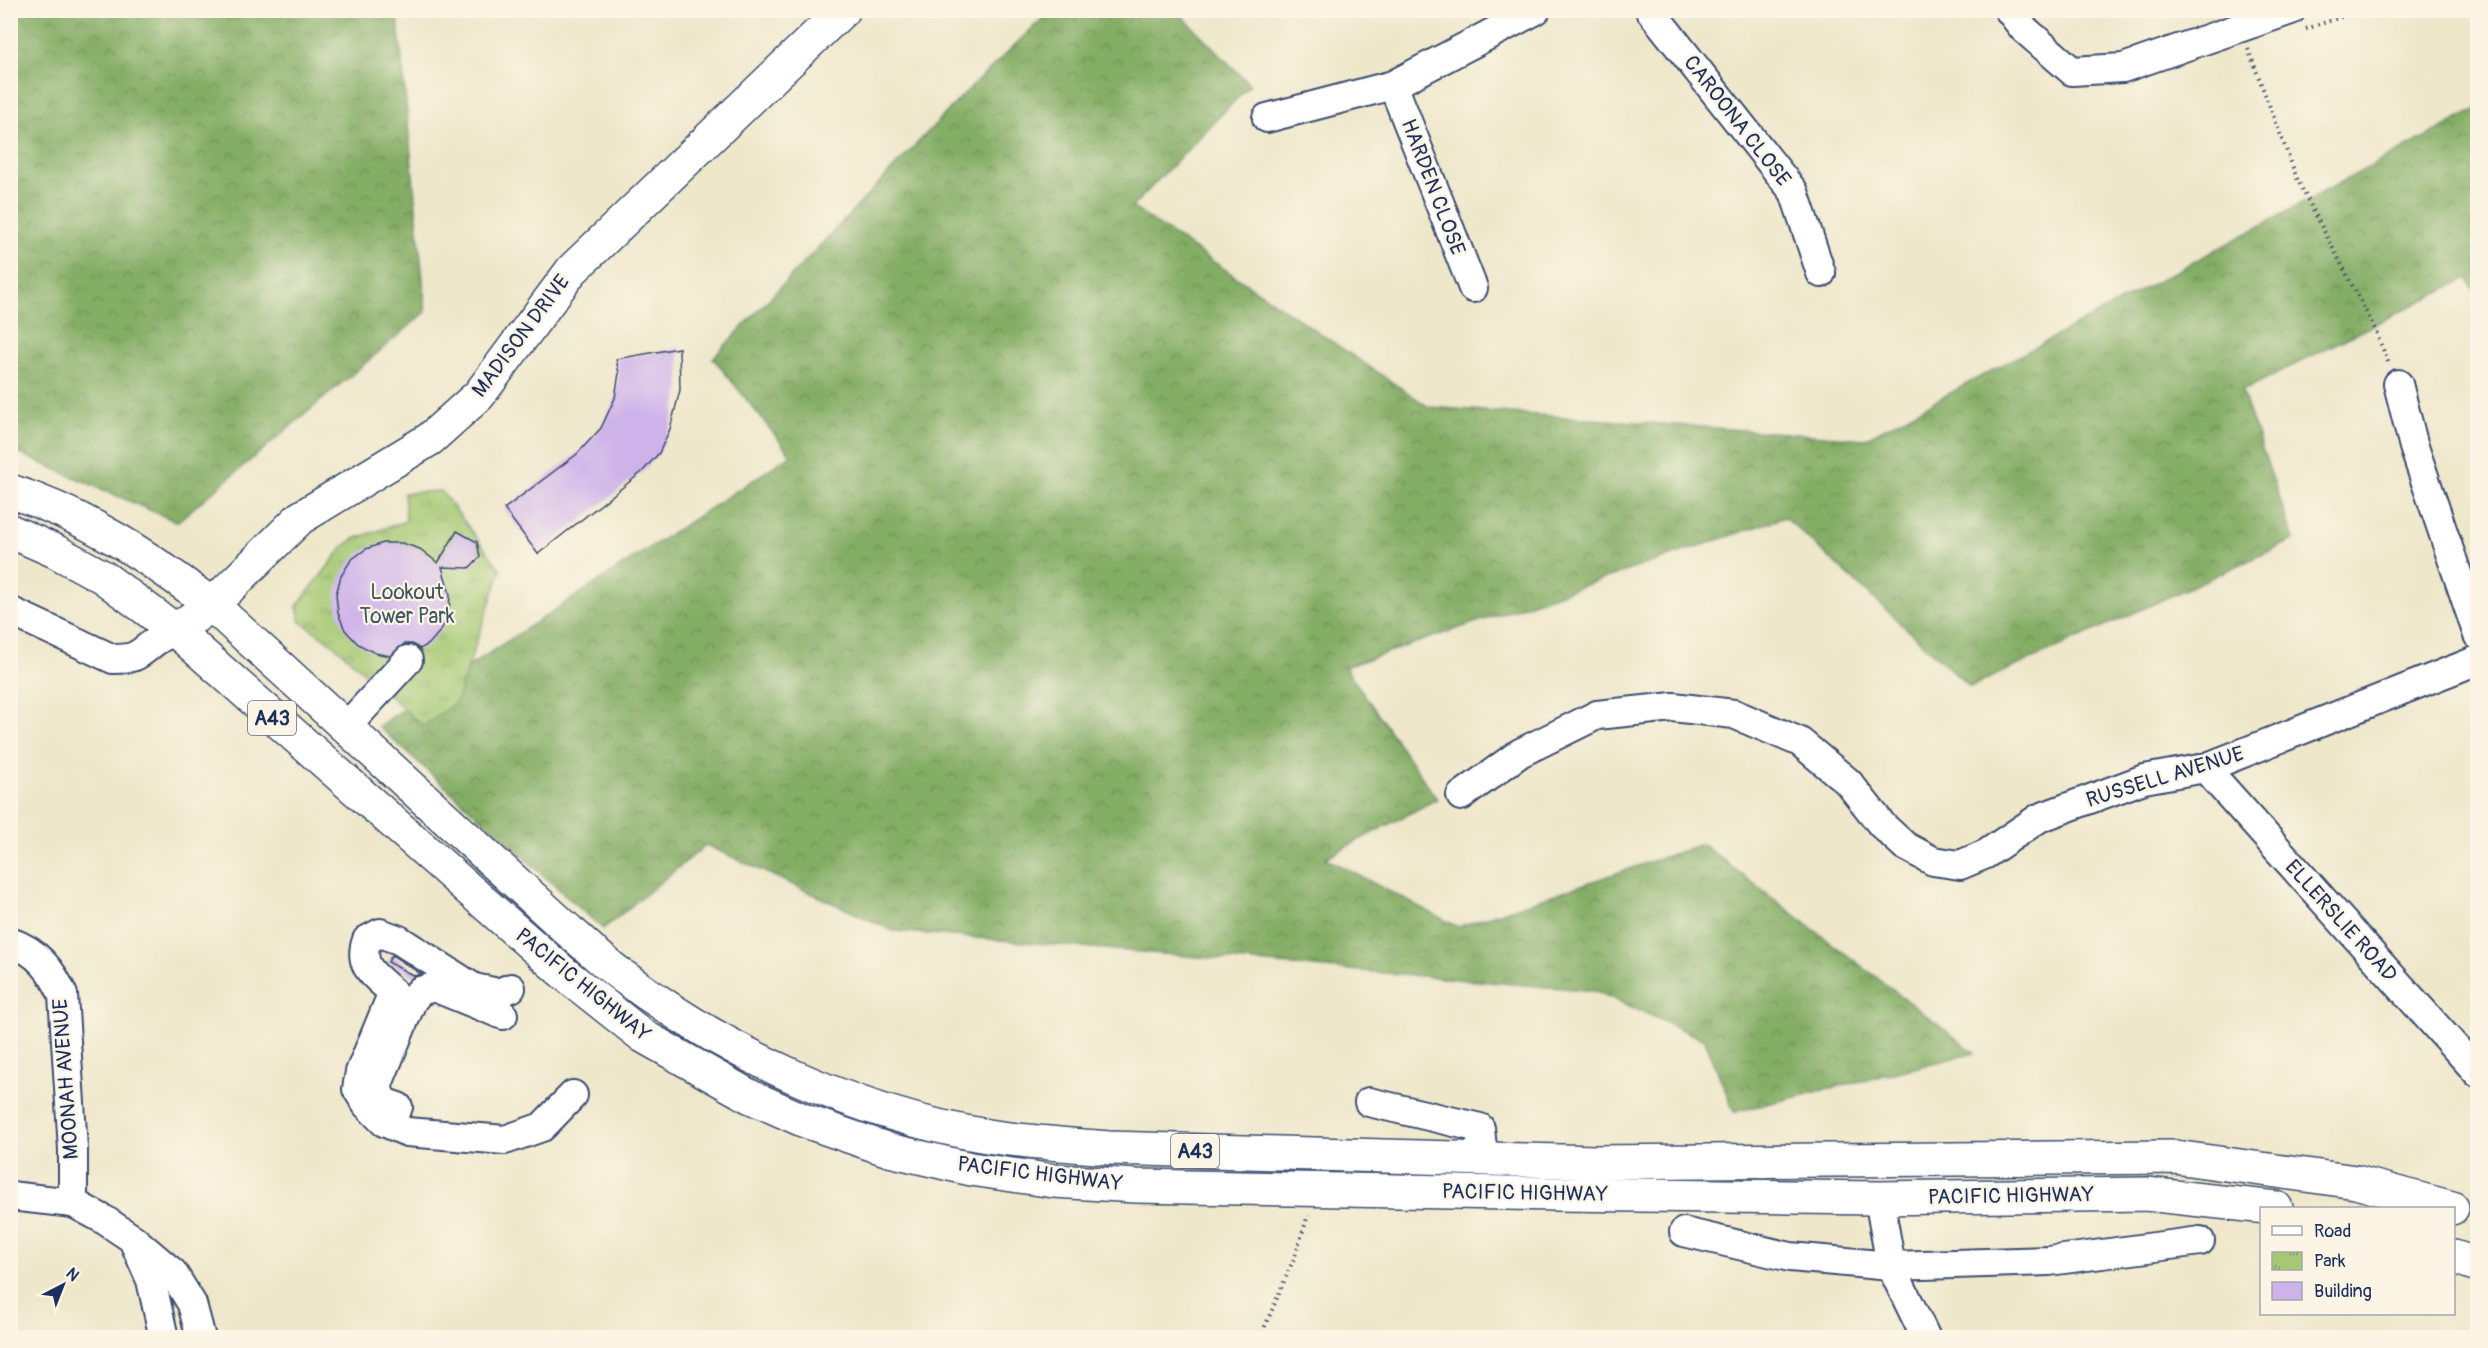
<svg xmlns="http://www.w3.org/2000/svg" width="2488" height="1348" viewBox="0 0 2488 1348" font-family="Pangolin,sans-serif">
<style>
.forest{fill:url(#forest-crowns);stroke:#506e62;stroke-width:1.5}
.park{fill:url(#park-tufts);stroke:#607c68;stroke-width:1.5}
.building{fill:#ceb2ea}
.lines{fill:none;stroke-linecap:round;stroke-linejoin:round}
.minor-casing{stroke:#3b4b6e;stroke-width:32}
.major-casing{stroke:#3b4b6e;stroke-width:36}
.highway-casing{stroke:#3b4b6e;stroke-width:36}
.path{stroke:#3b4b6e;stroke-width:4;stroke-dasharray:1.5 4.5;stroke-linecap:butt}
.minor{stroke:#fff;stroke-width:28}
.major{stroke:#fff;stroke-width:33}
.highway{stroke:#fff;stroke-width:33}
.labels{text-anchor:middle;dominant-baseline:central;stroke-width:4.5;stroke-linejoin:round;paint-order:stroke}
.shield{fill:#fcf5e5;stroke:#5e6a86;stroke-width:1.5}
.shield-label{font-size:20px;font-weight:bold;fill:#1b2f5e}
.street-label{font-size:21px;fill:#1b2f5e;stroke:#fcf5e5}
.park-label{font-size:21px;fill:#3e5663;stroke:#fcf5e5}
</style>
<defs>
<pattern id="forest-crowns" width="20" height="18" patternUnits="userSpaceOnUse" patternTransform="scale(1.5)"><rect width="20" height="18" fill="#84ad65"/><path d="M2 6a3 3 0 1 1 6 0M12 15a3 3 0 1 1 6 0" fill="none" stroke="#6b8d56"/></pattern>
<pattern id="park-tufts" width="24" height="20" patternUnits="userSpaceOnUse" patternTransform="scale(1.5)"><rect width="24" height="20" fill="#a5c973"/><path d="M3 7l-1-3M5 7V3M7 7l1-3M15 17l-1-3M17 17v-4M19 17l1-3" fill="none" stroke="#86a462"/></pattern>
</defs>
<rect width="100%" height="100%" fill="#fcf5e5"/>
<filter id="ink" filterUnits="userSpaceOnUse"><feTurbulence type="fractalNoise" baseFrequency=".0167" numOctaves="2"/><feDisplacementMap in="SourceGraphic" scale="12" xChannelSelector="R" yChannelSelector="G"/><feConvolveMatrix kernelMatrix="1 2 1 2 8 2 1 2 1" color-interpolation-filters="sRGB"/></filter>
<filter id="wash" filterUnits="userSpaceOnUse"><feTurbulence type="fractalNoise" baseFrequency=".008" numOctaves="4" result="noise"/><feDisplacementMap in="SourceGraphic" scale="24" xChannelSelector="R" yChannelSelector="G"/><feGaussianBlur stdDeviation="1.35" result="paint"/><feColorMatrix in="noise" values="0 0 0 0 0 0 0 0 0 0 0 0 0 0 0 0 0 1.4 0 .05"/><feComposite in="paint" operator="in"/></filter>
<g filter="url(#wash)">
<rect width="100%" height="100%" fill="#eee7ca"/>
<!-- forest -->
<g class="forest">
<path d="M11,10L416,11L398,19L426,312L177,522L11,450Z"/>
<path d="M1050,11H1177L1250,85L1132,207L1429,407L1865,439L2477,109V296L2467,278L2242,391L2294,540L1970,687L1785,517L1345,667L1437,799L1325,858L1458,927L1702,844L1975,1053L1734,1112L1705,1040L1596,991L894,931L706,845L603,929L378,726L791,455L713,358L964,94Z"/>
</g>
<!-- park -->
<path class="park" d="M441,491L501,570L456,702L423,726L334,645L300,621L297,606L344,546L354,539L406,521L404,493Z"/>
<g id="blocks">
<!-- building -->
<g class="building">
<path d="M679,348L680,390L670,429L659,453L642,472L538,554L504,509L577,454L601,428L615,398L619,373L616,359Z"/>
<path d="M457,531L477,542L480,557L469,568L442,567L450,594L449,613L441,630L429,644L420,649L412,644H404L390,656L375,653L358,644L345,630L338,613L336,594L341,576L351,560L366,549L383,543H402L420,549L438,563Z"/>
<path d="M392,955L421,974L414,976L388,962Z"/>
</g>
</g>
</g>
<g filter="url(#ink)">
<use href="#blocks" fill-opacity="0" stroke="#3b4b6e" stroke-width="1.5"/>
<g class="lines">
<!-- minor casing -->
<g class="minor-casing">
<g id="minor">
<path d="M1650,10L1794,192L1821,273"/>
<path d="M2009,10L2023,28L2072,71L2123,68L2291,10"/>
<path d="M1393,85L1473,288"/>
<path d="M1267,118L1393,85L1536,10"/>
<path d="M2398,384L2414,447L2478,635"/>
<path d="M10,611L113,659C135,659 137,656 153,643C159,638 168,634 175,630"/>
<path d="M346,727L408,660"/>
<path d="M2205,768L2478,1073"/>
<path d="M1461,796L1520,753L1597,715L1673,707L1734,714L1800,742L1848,782L1882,825L1905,846L1933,861L1960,865L1986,854L2039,818L2144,779L2205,768L2478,660"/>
<path d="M10,942C37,951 52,970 63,995L73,1149V1203"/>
<path d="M511,988L498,993L474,988L399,940L380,933L367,940C357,966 375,976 393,992L360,1072L357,1089L367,1105L384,1122L407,1132L505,1140L542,1127L573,1095"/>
<path d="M1369,1102L1480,1128L1483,1158"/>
<path d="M398,1107L386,1103L379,1095L378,1084L412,1001L420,991L434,987L503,1015"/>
<path d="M10,1196L73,1203L103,1219L133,1239L173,1273L192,1304L201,1338"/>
<path d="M1879,1198L1891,1266L1926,1338"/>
<path d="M1684,1232L1790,1257L1891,1266L2049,1261L2200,1241"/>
<path d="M135,1244L151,1280L164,1338"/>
</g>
</g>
<!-- major casing -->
<g class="major-casing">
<path id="major" d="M175,630L212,605L300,518L430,439L479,395L572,270L843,10"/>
</g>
<!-- highway casing -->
<g class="highway-casing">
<g id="highway">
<path d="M10,491C85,515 151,558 212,605L569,931C586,945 602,961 621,975C727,1054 856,1114 987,1136C1027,1142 1068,1145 1109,1148L1595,1162L2175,1157L2356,1182L2452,1208"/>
<path d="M10,531L55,551L103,577L175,630L566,975L643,1036L749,1096L805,1121L889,1150L971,1169L1054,1181L1136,1186L1557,1194L1879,1198L2146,1194L2276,1208"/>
<path d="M2454,1257L2478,1265"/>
</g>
</g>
<!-- path -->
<g class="path">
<path d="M2306,29L2362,10"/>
<path d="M2248,49L2298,181L2373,325L2389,364"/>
<path d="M1260,1338L1295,1256L1308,1215"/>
</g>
<!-- minor -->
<use href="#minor" class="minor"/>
<!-- major -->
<use href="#major" class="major"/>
<!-- highway -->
<use href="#highway" class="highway"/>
</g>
</g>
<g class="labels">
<!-- shield labels -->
<g class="shield">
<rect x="248" y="701" width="48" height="34" rx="4.5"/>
<rect x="1171" y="1134" width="48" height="34" rx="4.5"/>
</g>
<g class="shield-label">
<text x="272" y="718">A43</text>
<text x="1195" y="1151">A43</text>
</g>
<!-- street labels -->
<g class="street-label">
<text transform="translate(1737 121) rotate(52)">CAROONA CLOSE</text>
<text transform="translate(1433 187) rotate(69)">HARDEN CLOSE</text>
<text transform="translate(521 336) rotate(-53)">MADISON DRIVE</text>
<text transform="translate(2165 777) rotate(-17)">RUSSELL AVENUE</text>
<text transform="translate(2341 921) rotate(48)">ELLERSLIE ROAD</text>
<text transform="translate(583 985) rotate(39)">PACIFIC HIGHWAY</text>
<text transform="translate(66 1079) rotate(-94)">MOONAH AVENUE</text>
<text transform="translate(1040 1174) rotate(7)">PACIFIC HIGHWAY</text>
<text transform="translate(1525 1193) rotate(1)">PACIFIC HIGHWAY</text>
<text transform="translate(2011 1196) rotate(-1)">PACIFIC HIGHWAY</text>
</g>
<!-- park labels -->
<g class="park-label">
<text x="407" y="592">Lookout<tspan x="407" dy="24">Tower Park</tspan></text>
</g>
</g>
<!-- margin -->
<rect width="2488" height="1348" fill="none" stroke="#fcf5e5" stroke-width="36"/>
<!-- legend -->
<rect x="2260" y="1207" width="195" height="108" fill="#fcf5e5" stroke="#a2a6af" stroke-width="1.5"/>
<rect x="2272" y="1226" width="30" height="9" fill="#ffffff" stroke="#a2a6af" stroke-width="1.5"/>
<text x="2314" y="1237" font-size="18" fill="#1b2f5e">Road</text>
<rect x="2272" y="1252" width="30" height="18" fill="url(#park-tufts)" stroke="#a2a6af" stroke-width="1.5"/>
<text x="2314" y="1267" font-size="18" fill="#1b2f5e">Park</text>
<rect x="2272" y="1282" width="30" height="18" fill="#ceb2ea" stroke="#a2a6af" stroke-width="1.5"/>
<text x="2314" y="1297" font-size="18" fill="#1b2f5e">Building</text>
<!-- north arrow -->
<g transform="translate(63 1285) rotate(42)" stroke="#fcf5e5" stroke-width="4.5" paint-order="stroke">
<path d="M0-4.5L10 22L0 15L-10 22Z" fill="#1b2f5e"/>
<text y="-9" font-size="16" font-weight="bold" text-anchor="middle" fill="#1b2f5e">N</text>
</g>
</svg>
